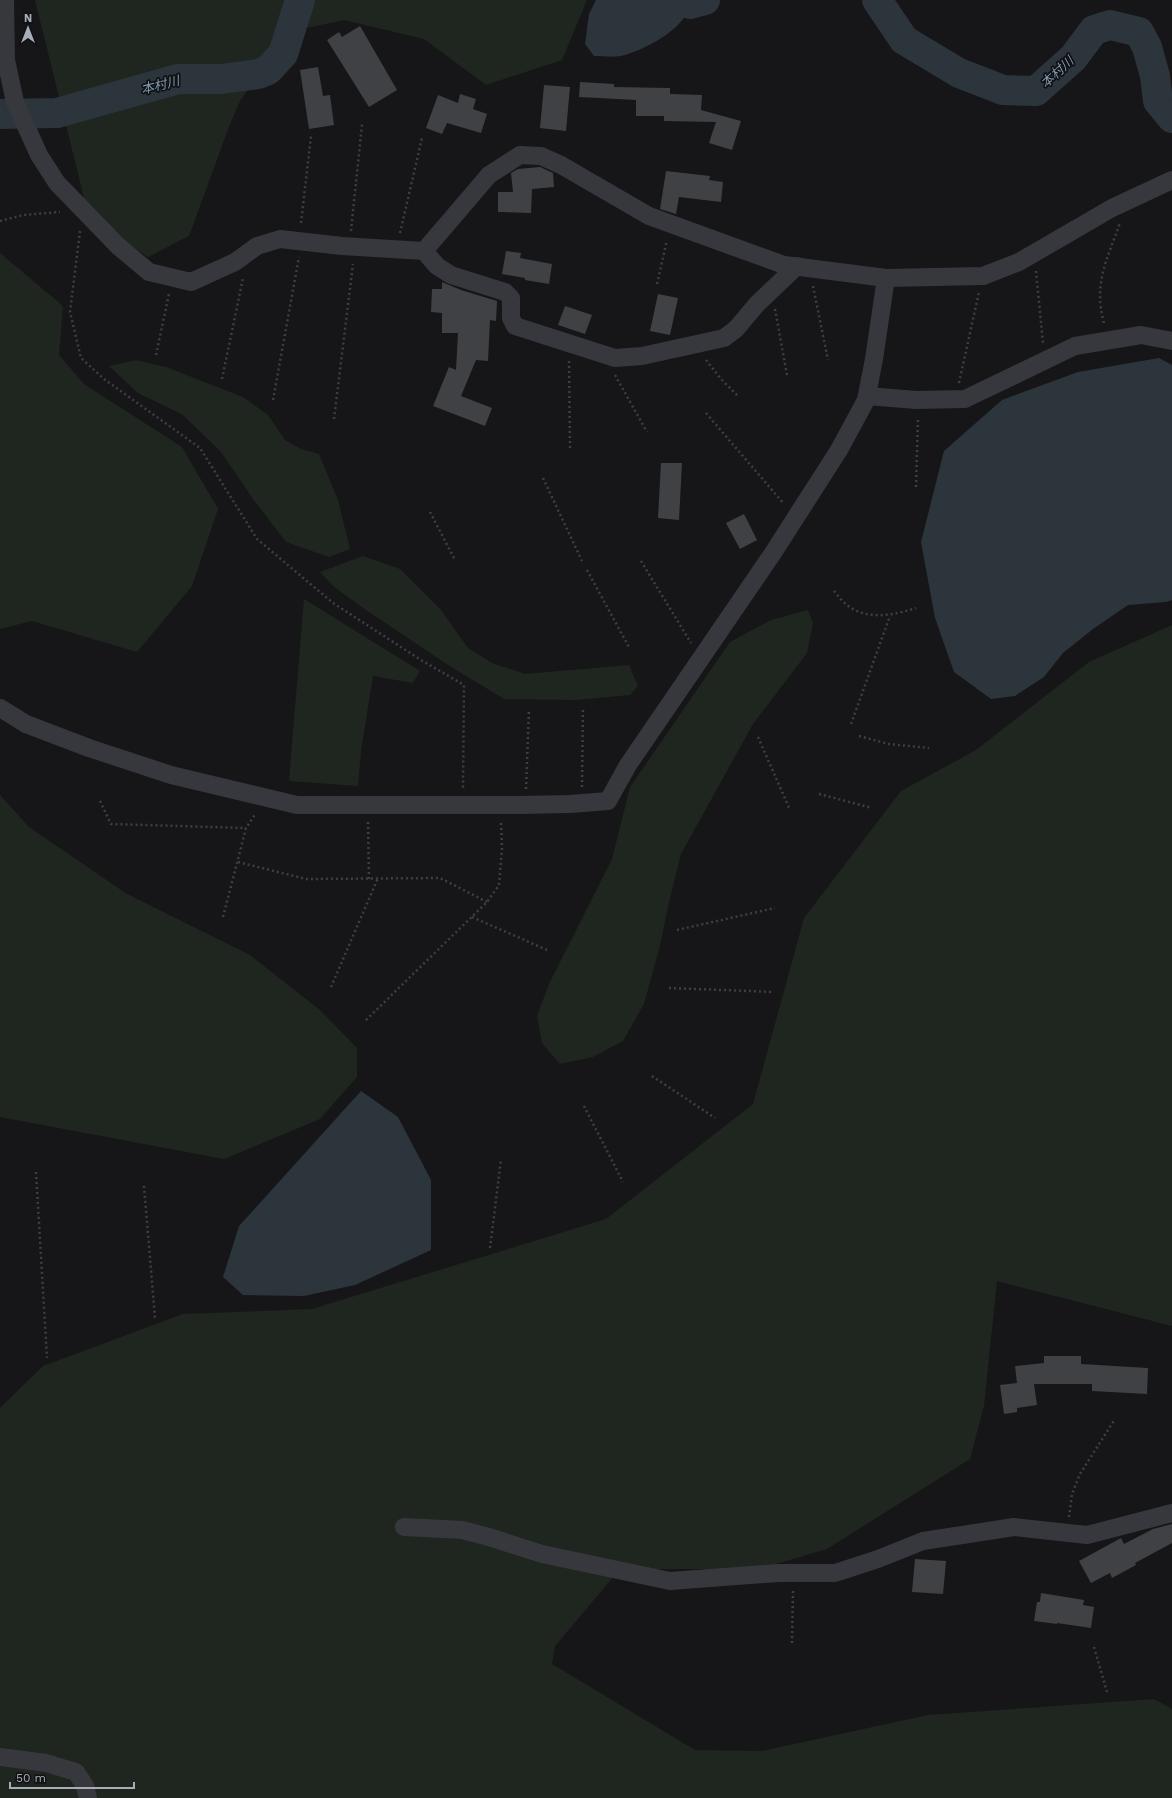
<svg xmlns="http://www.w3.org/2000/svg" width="1172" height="1798" viewBox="0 0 1172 1798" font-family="'Work Sans','Noto Sans JP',sans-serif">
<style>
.green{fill:#1e261f}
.water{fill:#2c353c}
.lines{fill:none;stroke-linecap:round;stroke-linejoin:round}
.river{stroke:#2c353c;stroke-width:30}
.building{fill:#404145}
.path{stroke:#3d3f44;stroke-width:2.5;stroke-dasharray:2 3;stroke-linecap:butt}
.minor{stroke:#37383d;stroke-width:18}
.labels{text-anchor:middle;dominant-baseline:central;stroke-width:3.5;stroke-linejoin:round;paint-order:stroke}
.water-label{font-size:13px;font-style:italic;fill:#7f9bb3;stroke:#111113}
</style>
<rect width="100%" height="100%" fill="#161618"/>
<!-- green -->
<g class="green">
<path d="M35,0H587L562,60L486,85L424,39L344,20L302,29L254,82L240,101L229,127L189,236L148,257L122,240L85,202Z"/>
<path d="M0,253L63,306L59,355L84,384L182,447L218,509L192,586L137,652L32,621L0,629Z"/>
<path d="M136,360L166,367L243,397L268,415L285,440L301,449L319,454L338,500L350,549L329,557L286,542L253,499L221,452L183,415L138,393L109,366Z"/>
<path d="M363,556L400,569L441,610L468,648L492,663L525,674L629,665L638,686L630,695L576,700L504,699L448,665L366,610L334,587L320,572Z"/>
<path d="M304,599L420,671L413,683L373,676L361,751L358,786L289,781Z"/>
<path d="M808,610L813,623L807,653L753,724L681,854L669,902L660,946L644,1004L623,1041L593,1057L560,1064L542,1043L537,1016L549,984L612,859L630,787L730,642L771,620Z"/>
<path d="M1172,625V1326L997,1281L984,1406L970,1459L827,1549L759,1569H620L555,1646L552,1664L695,1750L762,1751L928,1715L1154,1699L1172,1709V1798H0V1408L43,1366L183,1314L312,1309L606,1219L753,1104L804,918L901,791L976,750L1089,662Z"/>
<path d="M0,795L29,827L127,894L250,955L320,1010L357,1048V1077L320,1119L224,1159L0,1117Z"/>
</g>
<!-- water -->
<g class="water">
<path d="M596,0H691C689,27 648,48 625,55C616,58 603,56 594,56L585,44L589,14Z"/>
<path d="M1159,358L1172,365V600L1166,602L1128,605L1093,629L1063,653L1044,677L1015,696L991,699L954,672L935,618L921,542L944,451L1002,400L1078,372Z"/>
<path d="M361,1091L398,1117L431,1180V1250L355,1285L304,1296L243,1295L223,1277L239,1226Z"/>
</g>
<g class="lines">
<!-- river -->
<g class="river">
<path d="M683,0L690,4L705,0"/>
<path d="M877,0L904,40L959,73L1003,90L1036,91L1073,58L1094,30L1110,25L1139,32L1147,47L1155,76L1158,101L1172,118"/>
<path d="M0,114L57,113L178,79H221L258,74L268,70L283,54L300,0"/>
</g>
</g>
<!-- building -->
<g class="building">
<path d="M360,26L397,90L369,107L327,40L339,32L342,37Z"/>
<path d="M318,67L323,96L330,95L334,125L309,129L300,70Z"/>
<path d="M580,82L614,84V87L670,88V94L702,95L701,110L741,121L732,150L709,143L716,122L664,121V116H636V100L579,97Z"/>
<path d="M544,85L570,87L566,131L540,128Z"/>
<path d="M460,94L476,99L473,109L487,114L481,133L447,123L442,134L426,128L438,95L458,103Z"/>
<path d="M540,167L553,173L554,187L532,189L531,213L498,212V192H513L511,173L518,169Z"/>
<path d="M666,171L710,176L709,180L723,182L721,202L679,197L676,214L660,209Z"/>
<path d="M506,251L521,253L520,258L552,264L549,284L525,280V278L502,274Z"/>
<path d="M442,282L461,290L497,301L496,321L490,320L488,361L476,360L461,396L492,408L485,426L433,406L449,367L456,370L458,333H442V313L431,312L432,289H442Z"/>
<path d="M658,294L678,298L670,335L650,331Z"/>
<path d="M565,306L592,315L585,334L558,325Z"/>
<path d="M661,463H682L679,520L658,518Z"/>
<path d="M744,514L757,540L740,549L726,523Z"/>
<path d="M1044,1356H1081V1364L1148,1368L1147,1394L1092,1391V1384H1034L1037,1405L1017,1408V1412L1004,1414L1000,1385L1017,1383L1015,1366L1044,1363Z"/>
<path d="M1172,1524V1543L1135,1563L1136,1565L1112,1578L1110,1573L1091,1583L1079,1561L1121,1538L1124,1544L1153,1529Z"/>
<path d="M915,1559L946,1561L943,1594L912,1592Z"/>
<path d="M1041,1593L1084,1600L1083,1605L1094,1607L1091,1628L1057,1623V1624L1034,1621L1037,1602H1040Z"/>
</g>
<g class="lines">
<!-- path -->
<g class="path">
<path d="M0,221L23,215L60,212"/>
<path d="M301,223L311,136"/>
<path d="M80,231L70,312L81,358L104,379L200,448L257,539L333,603L421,660L464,685L463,788"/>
<path d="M351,231L362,124"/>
<path d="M400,233L422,138"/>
<path d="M1036,271L1043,343"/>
<path d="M657,284L667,240"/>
<path d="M813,286L828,360"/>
<path d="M775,309L787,375"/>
<path d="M1104,323C1093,283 1107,260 1120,223"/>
<path d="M156,355L169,294"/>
<path d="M706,360L721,379L738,396"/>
<path d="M569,361L570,448"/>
<path d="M615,375L647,432"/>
<path d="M222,379L243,278"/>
<path d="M959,383L979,292"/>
<path d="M273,400L299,257"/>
<path d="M706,413L784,504"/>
<path d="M334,419L353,264"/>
<path d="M543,478L582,561"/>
<path d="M916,487L918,417"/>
<path d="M430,512L455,560"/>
<path d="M641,561L691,643"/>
<path d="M587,570L630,649"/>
<path d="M834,591C838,596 842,601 847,605C867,621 894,615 916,608"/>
<path d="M851,724L890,616"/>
<path d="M859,736L889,744L929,748"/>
<path d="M758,737L790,810"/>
<path d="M582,787L583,708"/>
<path d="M526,789L529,709"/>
<path d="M819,794L872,808"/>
<path d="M100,801L111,824L246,828"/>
<path d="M368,822L369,879"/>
<path d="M238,862L306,879L440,878L487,902"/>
<path d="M223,917L246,828L256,813"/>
<path d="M472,917L547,950"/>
<path d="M677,930L775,908"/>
<path d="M331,987L378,878"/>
<path d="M669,988L774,992"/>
<path d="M366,1020L487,902L499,885L502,848L501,821"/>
<path d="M652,1076L715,1118"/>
<path d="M584,1106L623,1182"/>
<path d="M36,1172L47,1358"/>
<path d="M144,1186L155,1318"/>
<path d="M490,1248L501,1159"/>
<path d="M1069,1517L1072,1494L1080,1474L1115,1419"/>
<path d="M792,1643L793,1589"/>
<path d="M1094,1647L1107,1692"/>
</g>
<!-- minor -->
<g class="minor">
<path d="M5,0L6,60L15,102L39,155L57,183L118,246L149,272L191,282L235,262L257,246L280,239L342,246L424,251L489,175L520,155L541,156L561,165L649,216L784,265L886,278L983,276L1019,262L1112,208L1172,180"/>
<path d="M424,251L437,266L451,275L505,292L511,298V318L515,326L615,358L642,356L724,338L736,329L757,304L797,266"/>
<path d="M867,396L916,400L965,399L1075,346L1141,335L1172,341"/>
<path d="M0,708L26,724L89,748L171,775L297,805H519L570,804L608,801L628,765L773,553L839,450L866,400L874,359L886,278"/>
<path d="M404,1527L462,1530L489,1537L542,1554L670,1581L778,1573H835L878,1559L923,1541L1014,1527L1087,1535L1172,1513"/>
<path d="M0,1757L46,1763L76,1772L85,1786L88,1798"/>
</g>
</g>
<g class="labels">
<!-- water labels -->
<g class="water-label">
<text transform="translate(1057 72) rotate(-42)">本村川</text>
<text transform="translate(160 85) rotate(-14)">本村川</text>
</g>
</g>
<!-- north arrow -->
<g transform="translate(28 28)" stroke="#111113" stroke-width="3" paint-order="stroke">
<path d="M0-3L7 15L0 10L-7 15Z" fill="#a8adb8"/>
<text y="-6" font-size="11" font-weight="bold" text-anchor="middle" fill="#a8adb8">N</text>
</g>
<!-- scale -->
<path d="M10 1782v6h124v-6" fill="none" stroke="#a8adb8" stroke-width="2"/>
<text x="16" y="1782" font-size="12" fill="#a8adb8" stroke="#111113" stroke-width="3" paint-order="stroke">50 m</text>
</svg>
